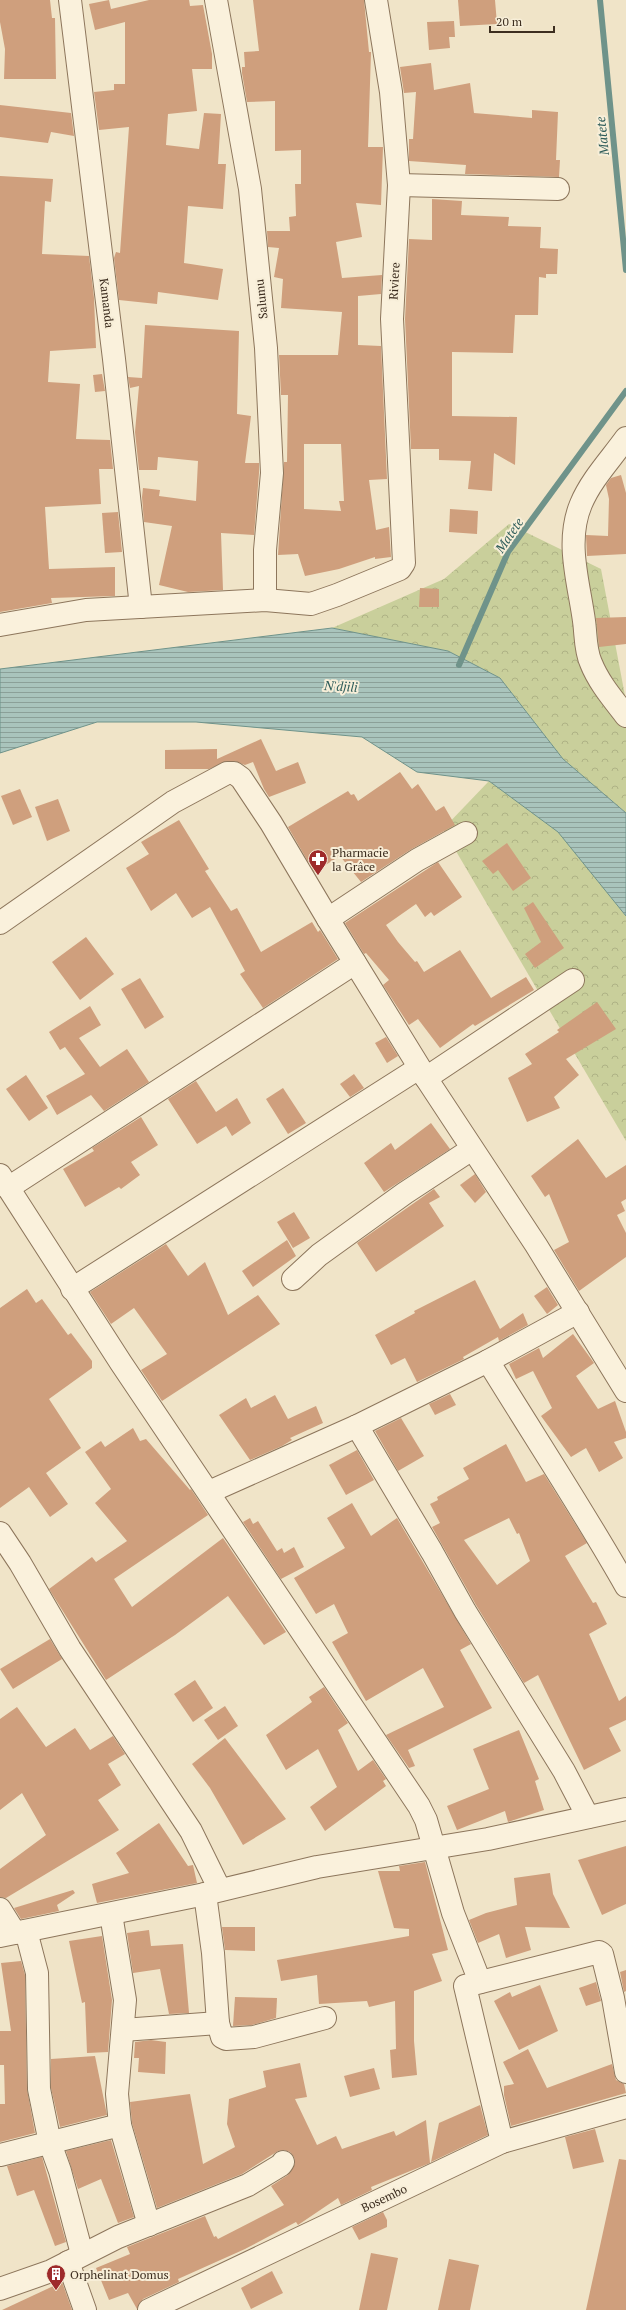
<svg xmlns="http://www.w3.org/2000/svg" width="626" height="2310" viewBox="0 0 626 2310" font-family="'PT Serif',serif">
<style>
.forest{fill:url(#forest-crowns)}
.water{fill:url(#water-rules);stroke:#6f938a}
.lines{fill:none;stroke-linecap:round;stroke-linejoin:round}
.stream{stroke:#6f938a;stroke-width:6}
.building{fill:#cf9f7d;fill-rule:evenodd}
.minor-casing{stroke:#8d765c;stroke-width:24}
.minor{stroke:#faf1dc;stroke-width:22}
.labels{text-anchor:middle;dominant-baseline:central;stroke-width:4;stroke-linejoin:round;paint-order:stroke}
.street-label{font-size:12px;fill:#3d2e20;stroke:#f7eed8}
.poi-label{font-size:12px;fill:#3d2e20;stroke:#f7eed8;text-anchor:start}
.water-label{font-size:13px;font-style:italic;fill:#2f5d5a;stroke:#f7eed8}
</style>
<defs>
<pattern id="forest-crowns" width="20" height="18" patternUnits="userSpaceOnUse"><rect width="20" height="18" fill="#c9cf9b"/><path d="M2 6a3 3 0 1 1 6 0M12 15a3 3 0 1 1 6 0" fill="none" stroke="#aeb285"/></pattern>
<pattern id="water-rules" width="6" height="5" patternUnits="userSpaceOnUse"><rect width="6" height="5" fill="#a9c4bc"/><path d="M0 2.5h6" fill="none" stroke="#8ba098"/></pattern>
</defs>
<rect width="100%" height="100%" fill="#f0e4c8"/>
<!-- forest -->
<g class="forest">
<path d="M509,524L601,569L626,701V813L563,759L500,678L448,651L332,628L444,579Z"/>
<path d="M489,781L558,831L626,916V1141L443,829Z"/>
</g>
<!-- water -->
<path class="water" d="M332,628L448,651L500,678L563,759L626,813V916L558,832L489,781L417,772L362,737L196,722H97L0,753V669Z"/>
<g class="lines">
<!-- stream -->
<g class="stream">
<path d="M600,0L626,270"/>
<path d="M459,665L508,552L626,391"/>
</g>
</g>
<!-- building -->
<g class="building">
<path d="M0,0H50L52,18H55L56,79H4L5,49L0,22Z"/>
<path d="M109,0L111,9L149,0H189L190,6L203,5L212,54V69H192L197,111L168,114L166,145L199,149L204,113L221,114L218,164H226L223,209L188,206L184,263L223,269L218,300L158,292L157,304L119,300L114,258L116,252L120,253L129,127L99,130L94,92L114,90V84H125V22L95,30L89,4Z"/>
<path d="M253,0H364L369,52H371L368,147H383L381,205L356,203L362,237L336,242L342,278L382,275L381,294L358,296V345L381,346L387,479L369,480L376,530L389,527L391,557L375,559V557L339,569L305,576L298,554L278,555L284,462H287L288,395H281L279,355H338L342,312L281,308L283,279L274,277L279,248L268,247L267,231H290L289,217L296,216L295,184H301V150L275,151V101L247,102L242,73V67H245L244,52L259,51ZM304,444H341L344,501H339L341,511L304,509Z"/>
<path d="M458,0H495L497,24L460,26Z"/>
<path d="M454,21L455,37H449L450,48L429,50L427,22Z"/>
<path d="M431,63L434,90L470,83L474,113L532,118V110L558,112L556,160H560L559,177L465,174L466,165L409,161V139H413L416,92L404,93L400,67Z"/>
<path d="M0,105L71,113L74,136L51,132L48,143L0,137Z"/>
<path d="M0,176L53,179L51,202L45,201L42,254L89,256L94,298L96,348L50,351L48,382L80,384L76,439L110,440L113,469H99L101,504L45,507L49,569L115,567V596L51,598L52,603L0,612Z"/>
<path d="M432,199L462,201L461,215L509,217L508,226L541,227L540,248L558,249L557,274H546V278L539,277L538,315H515L513,353L452,352V416L517,417L515,465L494,453L492,491L468,489L471,461L439,460V449H411L405,319L409,239L432,240Z"/>
<path d="M145,325L239,331L237,414L251,416L245,463H259V473L254,535L221,533L223,590L188,592L159,585L172,526L144,522L142,497L143,488L160,490L159,496L196,501L198,461L158,457L157,470H139L135,432L139,386L130,388L128,377L142,378Z"/>
<path d="M102,374L105,391L95,392L93,375Z"/>
<path d="M621,475L626,493V554L587,556L586,535L608,536L609,499L606,485L611,478Z"/>
<path d="M450,509L478,511L477,534L449,532Z"/>
<path d="M118,512L122,552L105,553L102,513Z"/>
<path d="M420,588L439,589V607H419Z"/>
<path d="M626,617V644L599,647L596,618Z"/>
<path d="M261,739L276,771L298,762L306,783L269,797L264,789L253,762L245,765L234,761H227L209,769H165V750L217,749V759Z"/>
<path d="M400,772L412,789L418,784L436,811L444,806L455,825L410,850L361,882L340,856L314,872L288,827L348,791L351,795L354,794L358,801Z"/>
<path d="M20,789L32,817L13,825L1,796Z"/>
<path d="M58,799L70,831L47,841L35,807Z"/>
<path d="M179,820L209,869L205,871L231,911L237,908L261,952L312,922L318,932L320,930L338,959L263,1008L240,974L245,971L210,907L192,918L176,893L151,911L126,868L149,854L141,842Z"/>
<path d="M507,843L531,878L513,891L498,870L493,874L482,861Z"/>
<path d="M438,862L462,897L434,916L431,912L425,917L416,904L386,925L398,942L415,962L417,961L424,972L460,950L491,998L526,977L534,990L475,1026L473,1024L440,1048L418,1019L409,1025L383,985L389,980L366,953L364,954L345,923Z"/>
<path d="M533,902L564,948L535,968L525,954L541,942L524,908Z"/>
<path d="M86,937L114,974L80,1000L52,962Z"/>
<path d="M140,978L164,1017L145,1029L121,989Z"/>
<path d="M597,1002L616,1029L566,1059L579,1075L554,1097L560,1108L527,1122L508,1078L532,1064L525,1054L559,1032L557,1030Z"/>
<path d="M90,1006L101,1025L79,1038L100,1067L127,1049L149,1082L104,1111L91,1095L57,1115L46,1096L85,1074L65,1047L60,1050L49,1032Z"/>
<path d="M386,1037L398,1056L387,1063L375,1043Z"/>
<path d="M354,1074L364,1088L350,1097L340,1084Z"/>
<path d="M26,1075L48,1108L29,1121L6,1089Z"/>
<path d="M196,1081L216,1112L237,1098L251,1123L232,1136L226,1126L197,1144L168,1099Z"/>
<path d="M283,1088L306,1123L288,1134L266,1099Z"/>
<path d="M141,1117L158,1145L131,1162L140,1175L121,1189L119,1187L85,1207L63,1169L94,1151L92,1148Z"/>
<path d="M431,1123L450,1149L384,1192L364,1163L391,1143L395,1150Z"/>
<path d="M578,1139L606,1178L626,1165V1199L621,1202L625,1211L617,1215L626,1233V1257L579,1291L554,1250L569,1242L549,1194L545,1197L531,1176Z"/>
<path d="M475,1174L486,1192L475,1203L460,1185Z"/>
<path d="M434,1189L440,1197L429,1203L444,1226L376,1272L357,1243Z"/>
<path d="M294,1212L310,1238L293,1248L277,1222Z"/>
<path d="M287,1240L296,1256L253,1287L242,1271Z"/>
<path d="M166,1244L188,1276L205,1262L228,1315L258,1295L280,1324L162,1401L141,1370L167,1354L134,1308L111,1324L90,1292Z"/>
<path d="M475,1280L500,1329L523,1313L528,1325L499,1341L498,1337L463,1357L464,1359L417,1382L405,1358L391,1365L375,1335L415,1313L414,1311Z"/>
<path d="M547,1287L558,1305L547,1314L534,1296Z"/>
<path d="M27,1289L36,1303L42,1299L68,1335L71,1333L92,1361V1368L49,1399L81,1448L46,1473L68,1504L50,1517L29,1487L0,1508V1308Z"/>
<path d="M573,1334L594,1363L576,1376L598,1409L615,1401L626,1432V1438L614,1442L623,1458L599,1472L586,1448L571,1457L541,1416L552,1408L533,1371L516,1379L509,1364L539,1348L543,1358Z"/>
<path d="M450,1394L456,1405L435,1415L429,1404Z"/>
<path d="M275,1395L288,1419L316,1406L323,1423L290,1438L292,1440L282,1446L250,1460L219,1415L246,1398L251,1408Z"/>
<path d="M401,1418L424,1456L398,1471L375,1431Z"/>
<path d="M133,1428L140,1441L146,1439L190,1490L191,1489L208,1515L114,1579L132,1607L223,1538L286,1632L264,1645L228,1596L175,1635L106,1680L49,1589L92,1557L96,1562L127,1541L95,1503L111,1489L85,1452L101,1441L105,1447Z"/>
<path d="M506,1444L526,1482L544,1474L587,1543L565,1556L593,1603L596,1602L607,1624L589,1634L619,1701L626,1696V1720L609,1728L621,1751L584,1770L538,1675L524,1683L476,1605L432,1527L440,1523L430,1504L438,1500L437,1497L469,1479L463,1468ZM509,1518L517,1534L519,1533L530,1561L497,1585L464,1540Z"/>
<path d="M357,1450L374,1480L346,1495L329,1465Z"/>
<path d="M352,1503L371,1536L397,1518L471,1644L460,1650L492,1708L408,1750L415,1766L409,1768L386,1735L444,1707L423,1668L366,1701L332,1642L348,1633L334,1604L316,1614L294,1578L345,1548L327,1518Z"/>
<path d="M250,1518L253,1524L258,1521L277,1551L282,1548L284,1553L294,1547L304,1567L281,1579L243,1522Z"/>
<path d="M50,1639L62,1659L13,1689L0,1669Z"/>
<path d="M195,1680L213,1708L193,1722L174,1694Z"/>
<path d="M324,1687L348,1723L338,1730L358,1771L373,1760L386,1779L383,1781L386,1786L325,1831L310,1807L337,1787L318,1749L286,1770L266,1735L312,1702L309,1697Z"/>
<path d="M225,1706L238,1726L218,1740L204,1720Z"/>
<path d="M17,1707L46,1747L75,1728L90,1750L113,1736L125,1754L108,1764L121,1785L98,1800L119,1830L6,1898L0,1897V1869L46,1835L22,1793L0,1810V1719Z"/>
<path d="M519,1730L539,1779L535,1781L544,1810L508,1822L505,1811L457,1830L447,1806L489,1789L473,1749Z"/>
<path d="M225,1738L286,1819L243,1845L210,1788L192,1764Z"/>
<path d="M159,1823L188,1866L193,1865L197,1883L97,1903L92,1884L129,1873L116,1853Z"/>
<path d="M626,1846V1904L602,1915L578,1860Z"/>
<path d="M425,1862L448,1950L432,1954L442,1981L414,1991V2041L417,2075L392,2078L390,2050L396,2049L395,2001L369,2007L367,2001L319,2004L317,1975L281,1981L277,1960L409,1936V1929L394,1928L378,1871H400L399,1866Z"/>
<path d="M550,1873L553,1894L570,1928L525,1927L531,1950L506,1958L499,1934L478,1943L469,1920L486,1913L517,1905L514,1878Z"/>
<path d="M73,1890L75,1893L57,1905L59,1911L21,1919L14,1908Z"/>
<path d="M222,1927H255V1951L225,1950Z"/>
<path d="M149,1930L151,1946L183,1944L189,2013L169,2014L160,1969L133,1973L127,1933Z"/>
<path d="M102,1936L112,2000L108,2052L87,2053L85,2002L82,2003L69,1941Z"/>
<path d="M21,1961L25,1975L27,2089L35,2133L0,2142V2104H5L4,2065H0V2031H11L1,1963Z"/>
<path d="M626,1970V1991L624,1992L620,1972Z"/>
<path d="M596,1982L601,2001L586,2006L579,1988Z"/>
<path d="M540,1985L558,2031L519,2050L494,2001L510,1992L512,1997Z"/>
<path d="M235,1997L277,1998L276,2018L252,2025L233,2026Z"/>
<path d="M151,2040L166,2042L165,2074L138,2072L139,2058H134L135,2042Z"/>
<path d="M528,2049L547,2088L612,2064L616,2080L624,2084L626,2093L511,2126L504,2095V2086L514,2084L503,2062Z"/>
<path d="M95,2056L107,2115L60,2127L51,2088V2059Z"/>
<path d="M300,2063L307,2097L295,2099L317,2145L336,2136L342,2149L394,2131L396,2136L426,2120L430,2163L371,2187L372,2190L341,2205L338,2198L298,2225L296,2222L245,2249L178,2279L179,2282L143,2299L137,2309L128,2293L109,2300L96,2268L130,2254L127,2247L205,2216L214,2237L216,2236L218,2239L284,2205L271,2186L288,2175L295,2163L294,2157L290,2152L284,2150L278,2151L242,2174L157,2208L132,2123L130,2102L190,2094L203,2164L235,2147L227,2124L229,2099L266,2087L263,2071Z"/>
<path d="M374,2068L380,2089L350,2097L344,2076Z"/>
<path d="M480,2105L488,2135L431,2162L439,2123Z"/>
<path d="M595,2129L604,2162L573,2169L565,2137Z"/>
<path d="M111,2140L134,2217L118,2223L101,2179L78,2189L66,2151Z"/>
<path d="M42,2157L66,2242L55,2246L34,2190L17,2196L7,2166Z"/>
<path d="M619,2159L626,2160V2310H586Z"/>
<path d="M383,2212L387,2220V2227L359,2240L352,2227Z"/>
<path d="M371,2253L398,2258L387,2310H359Z"/>
<path d="M449,2259L479,2265L470,2310H438Z"/>
<path d="M272,2271L283,2293L251,2309L241,2288Z"/>
<path d="M62,2282L72,2310H2Z"/>
</g>
<g class="lines">
<!-- minor casing -->
<g class="minor-casing">
<g id="minor">
<path d="M70,0L114,359L141,607"/>
<path d="M216,0L250,189L266,348L272,473L265,550V600"/>
<path d="M399,185L558,189"/>
<path d="M626,438C611,459 591,480 581,504C565,542 579,583 584,621C586,635 585,650 591,663C599,683 613,699 626,716"/>
<path d="M0,625L86,610L265,600L311,604L337,595L400,569L404,563L392,319L399,185L391,92L376,0"/>
<path d="M328,919L417,860L466,833"/>
<path d="M0,923L173,802L227,773H234L241,778L271,823L328,919L426,1078L536,1245L626,1391"/>
<path d="M426,1078L573,980"/>
<path d="M0,1175L121,1363L419,1806L426,1820L453,1913L480,1982"/>
<path d="M8,1188L355,963"/>
<path d="M293,1279L319,1255L405,1193L472,1149"/>
<path d="M72,1289L419,1068"/>
<path d="M488,1361C534,1436 583,1510 626,1586"/>
<path d="M357,1426L432,1552L465,1611L564,1771L588,1817"/>
<path d="M209,1492L357,1426L488,1361L578,1312"/>
<path d="M0,1533L20,1563L70,1649L191,1831L220,1890"/>
<path d="M205,1894L213,1953L218,2023L222,2037L226,2039L254,2037L325,2018"/>
<path d="M0,1909L15,1933"/>
<path d="M111,1914L125,2000L117,2094L120,2125L149,2225"/>
<path d="M26,1931L37,1973L39,2089L50,2143L60,2171L82,2254"/>
<path d="M0,1936L205,1894L317,1867L488,1839L626,1809"/>
<path d="M123,2030L218,2023"/>
<path d="M502,2142L465,1986L599,1952L602,1954L613,1998L626,2072"/>
<path d="M0,2155L120,2125"/>
<path d="M68,2262L85,2310"/>
<path d="M0,2289L51,2271L118,2237L248,2185L281,2165L283,2162"/>
<path d="M149,2310L502,2142L626,2107"/>
</g>
</g>
<!-- minor -->
<use href="#minor" class="minor"/>
</g>
<!-- icons -->
<defs>
<g id="pharmacy-pin" transform="scale(1)"><path d="M0 17L-7.5 6A9.5 9.5 0 1 1 7.5 6Z" fill="#9e2a2b" stroke="#f7eed8"/><path d="M-2-6h4v4h4v4h-4v4h-4v-4h-4v-4h4Z" fill="#fff"/></g>
<g id="building-pin" transform="scale(1)"><path d="M0 17L-7.5 6A9.5 9.5 0 1 1 7.5 6Z" fill="#9e2a2b" stroke="#f7eed8"/><path d="M-4-6H4V6H1V3H-1V6H-4ZM-2.5-4.3h1.7v1.8h-1.7ZM.8-4.3h1.7v1.8H.8ZM-2.5-1h1.7V.8h-1.7ZM.8-1h1.7V.8H.8Z" fill="#fff"/></g>
</defs>
<g fill-rule="evenodd">
<use href="#pharmacy-pin" x="318" y="859"/>
<use href="#building-pin" x="56" y="2274"/>
</g>
<g class="labels">
<!-- street labels -->
<g class="street-label">
<text transform="translate(394 281) rotate(-87)">Riviere</text>
<text transform="translate(261 299) rotate(-96)">Salumu</text>
<text transform="translate(107 303) rotate(83)">Kamanda</text>
<text transform="translate(384 2198) rotate(-25)">Bosembo</text>
</g>
<!-- poi labels -->
<g class="poi-label">
<text x="332" y="852">Pharmacie<tspan x="332" dy="14">la Grâce</tspan></text>
<text x="70" y="2274">Orphelinat Domus</text>
</g>
<!-- water labels -->
<g class="water-label">
<text transform="translate(602 136) rotate(-96)">Matete</text>
<text transform="translate(509 535) rotate(-56)">Matete</text>
<text transform="translate(341 686) rotate(3)">N'djili</text>
</g>
</g>
<!-- scale -->
<path d="M490 26v6h64v-6" fill="none" stroke="#3d2e20" stroke-width="2"/>
<text x="496" y="26" font-size="12" fill="#3d2e20" stroke="#f7eed8" stroke-width="3" paint-order="stroke">20 m</text>
</svg>
